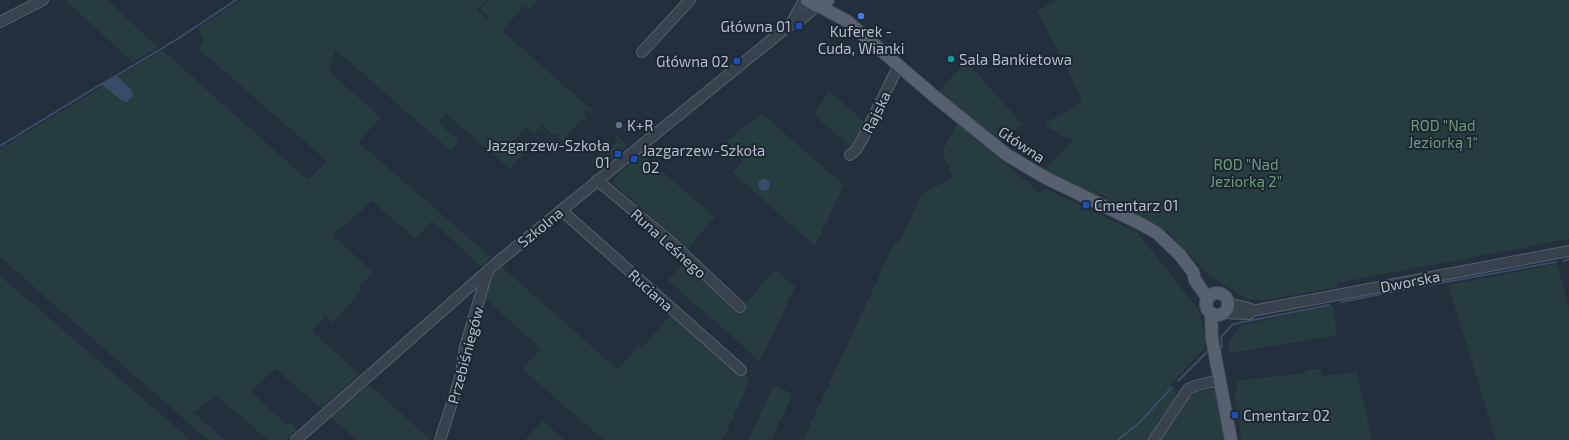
<svg xmlns="http://www.w3.org/2000/svg" width="1569" height="440" viewBox="0 0 1569 440" font-family="'Exo 2',sans-serif">
<style>
.green{fill:#263c3f}
.water{fill:#394c67}
.lines{fill:none;stroke-linecap:round;stroke-linejoin:round}
.stream{stroke:#394c67;stroke-width:2}
.minor-casing{stroke:#565f6c;stroke-width:12}
.major-casing{stroke:#414a57;stroke-width:14}
.minor{stroke:#38414e;stroke-width:10}
.major{stroke:#56606e;stroke-width:12}
.shop-dot{fill:#3f7fe0;stroke:#1d2633;stroke-width:1.5}
.transit-dot{fill:#1a4fb4;stroke:#1d2633;stroke-width:1.5}
.culture-dot{fill:#0f9aa8;stroke:#1d2633;stroke-width:1.5}
.service-dot{fill:#5c6f8a;stroke:#1d2633;stroke-width:1.5}
.labels{text-anchor:middle;dominant-baseline:central;stroke-width:4;stroke-linejoin:round;paint-order:stroke}
.poi-label{font-size:15px;fill:#b4bcc9;stroke:#1d2633;text-anchor:start}
.street-label{font-size:15px;fill:#b4bcc9;stroke:#1d2633}
.park-label{font-size:15px;fill:#6b9a76;stroke:#1d2633}
</style>
<rect width="100%" height="100%" fill="#242f3e"/>
<!-- green -->
<g class="green">
<path d="M65,0H107L158,47L133,62Z"/>
<path d="M241,0H486L477,10L488,19L489,17L480,9L488,0H516L523,7L502,31L591,109L593,107L594,109L590,113L585,110L584,112L587,118L584,121L582,119L565,138L567,140L565,142L557,137L560,135L558,133L555,136L542,124L540,127L553,138L552,139L539,128L534,133L526,127L511,144L523,154L510,169L446,113L439,123L459,141L451,151L335,49L329,72L381,117L358,142L491,257L481,266L432,221L416,239L372,201L332,235L373,272L359,287L362,290L333,323L325,316L312,331L360,374L356,376L322,409L276,369L250,391L286,424H292L297,429L286,440H268L216,395L194,413L225,440H208L0,257V149L162,50L308,180L327,161L199,49L204,41L198,28Z"/>
<path d="M517,0H537L528,10Z"/>
<path d="M1057,0H1569V239L1337,283V287L1267,300L1246,299L1210,276L1168,232L1108,200L1102,194H1095L1044,170L1073,141L1044,125L1083,100L1037,11Z"/>
<path d="M966,61L1022,124L1000,140L938,92Z"/>
<path d="M829,91L867,124L856,146L851,147L814,115Z"/>
<path d="M762,114L844,185L815,246L733,173L744,157L726,141Z"/>
<path d="M957,123L1039,192L1046,189L1137,232L1200,312L1206,340L1203,350L1171,384L1175,389L1177,396L1158,421L1148,440H803L895,242L898,244L922,194L953,177L942,152Z"/>
<path d="M615,135L626,143L624,150L607,164L594,165L591,162L594,158L599,161L602,158L599,153L601,151L605,154L618,140L614,137Z"/>
<path d="M642,154L715,217L687,249L614,184L615,177Z"/>
<path d="M684,263L739,311L775,270L795,287L760,361L668,280Z"/>
<path d="M1557,264L1569,306V440H1496L1448,285Z"/>
<path d="M502,267L618,370L639,345L643,348L672,312L750,380L723,440H604L522,369L541,349L486,299L491,277Z"/>
<path d="M0,276L191,440H0Z"/>
<path d="M1333,305L1337,335L1230,353L1228,341L1241,325Z"/>
<path d="M1320,369L1322,376L1357,372L1372,440H1242L1234,394L1238,390L1236,381L1304,373L1307,370Z"/>
<path d="M369,385L431,440H357L331,417Z"/>
<path d="M774,385L793,394L771,440H748Z"/>
<path d="M1215,389L1224,440H1160L1190,397L1198,392Z"/>
<path d="M543,421L564,440H525Z"/>
</g>
<!-- water -->
<g class="water">
<path d="M113,76H117L132,91L133,96L127,102L121,100L102,85V83Z"/>
<circle cx="764" cy="185" r="6"/>
</g>
<g class="lines">
<!-- stream -->
<g class="stream">
<path d="M114,77L179,38L236,0"/>
<path d="M0,146L103,83"/>
<path d="M1564,261L1569,259"/>
<path d="M1424,286L1556,262"/>
<path d="M1341,302L1411,288"/>
<path d="M1220,348L1222,347L1221,337L1232,325L1238,323L1329,305"/>
<path d="M1178,381L1208,351"/>
<path d="M1118,440L1140,422L1171,388"/>
</g>
<!-- minor casing -->
<g class="minor-casing">
<g id="minor">
<path d="M0,22L43,0"/>
<path d="M791,24L804,0"/>
<path d="M642,52L690,0"/>
<path d="M850,155L856,150L862,140L899,65"/>
<path d="M597,180L673,244L740,307"/>
<path d="M561,210L741,370"/>
<path d="M1228,303L1249,308L1252,311"/>
<path d="M1223,313L1249,314L1252,311L1569,251"/>
<path d="M296,440L500,260L791,24L797,23L817,6"/>
<path d="M440,440L460,378L465,347L488,270"/>
<path d="M1154,440L1188,389L1198,385L1220,380"/>
</g>
</g>
<!-- major casing -->
<g class="major-casing">
<g id="major">
<path d="M807,0L817,6L824,4L828,0"/>
<path d="M819,6L847,21L934,96L1007,155L1046,178L1139,223L1157,233L1180,255L1193,272L1195,280L1208,299"/>
<circle cx="1217" cy="304" r="11"/>
<path d="M1211,313L1212,339L1231,440"/>
</g>
</g>
<!-- minor -->
<use href="#minor" class="minor"/>
<!-- major -->
<use href="#major" class="major"/>
</g>
<!-- markers -->
<circle class="shop-dot" cx="861" cy="16" r="4"/>
<g class="transit-dot">
<rect x="795" y="22" width="8" height="8" rx="2"/>
<rect x="733" y="57" width="8" height="8" rx="2"/>
<rect x="614" y="150" width="8" height="8" rx="2"/>
<rect x="630" y="155" width="8" height="8" rx="2"/>
<rect x="1082" y="201" width="8" height="8" rx="2"/>
<rect x="1231" y="411" width="8" height="8" rx="2"/>
</g>
<circle class="culture-dot" cx="951" cy="59" r="4"/>
<circle class="service-dot" cx="619" cy="125" r="4"/>
<g class="labels">
<!-- poi labels -->
<g class="poi-label">
<text x="791" y="26" text-anchor="end">Główna 01</text>
<text x="861" y="31" text-anchor="middle">Kuferek -<tspan x="861" dy="17">Cuda, Wianki</tspan></text>
<text x="959" y="59">Sala Bankietowa</text>
<text x="729" y="61" text-anchor="end">Główna 02</text>
<text x="627" y="125">K+R</text>
<text x="610" y="145" text-anchor="end">Jazgarzew-Szkoła<tspan x="610" dy="17">01</tspan></text>
<text x="642" y="150">Jazgarzew-Szkoła<tspan x="642" dy="17">02</tspan></text>
<text x="1094" y="205">Cmentarz 01</text>
<text x="1243" y="415">Cmentarz 02</text>
</g>
<!-- street labels -->
<g class="street-label">
<text transform="translate(876 112) rotate(-64)">Rajska</text>
<text transform="translate(1022 144) rotate(34)">Główna</text>
<text transform="translate(540 227) rotate(-39)">Szkolna</text>
<text transform="translate(669 243) rotate(42)">Runa Leśnego</text>
<text transform="translate(1410 281) rotate(-11)">Dworska</text>
<text transform="translate(651 290) rotate(42)">Ruciana</text>
<text transform="translate(465 355) rotate(-75)">Przebiśniegów</text>
</g>
<!-- park labels -->
<g class="park-label">
<text x="1443" y="125">ROD "Nad<tspan x="1443" dy="17">Jeziorką 1"</tspan></text>
<text x="1246" y="164">ROD "Nad<tspan x="1246" dy="17">Jeziorką 2"</tspan></text>
</g>
</g>
</svg>
